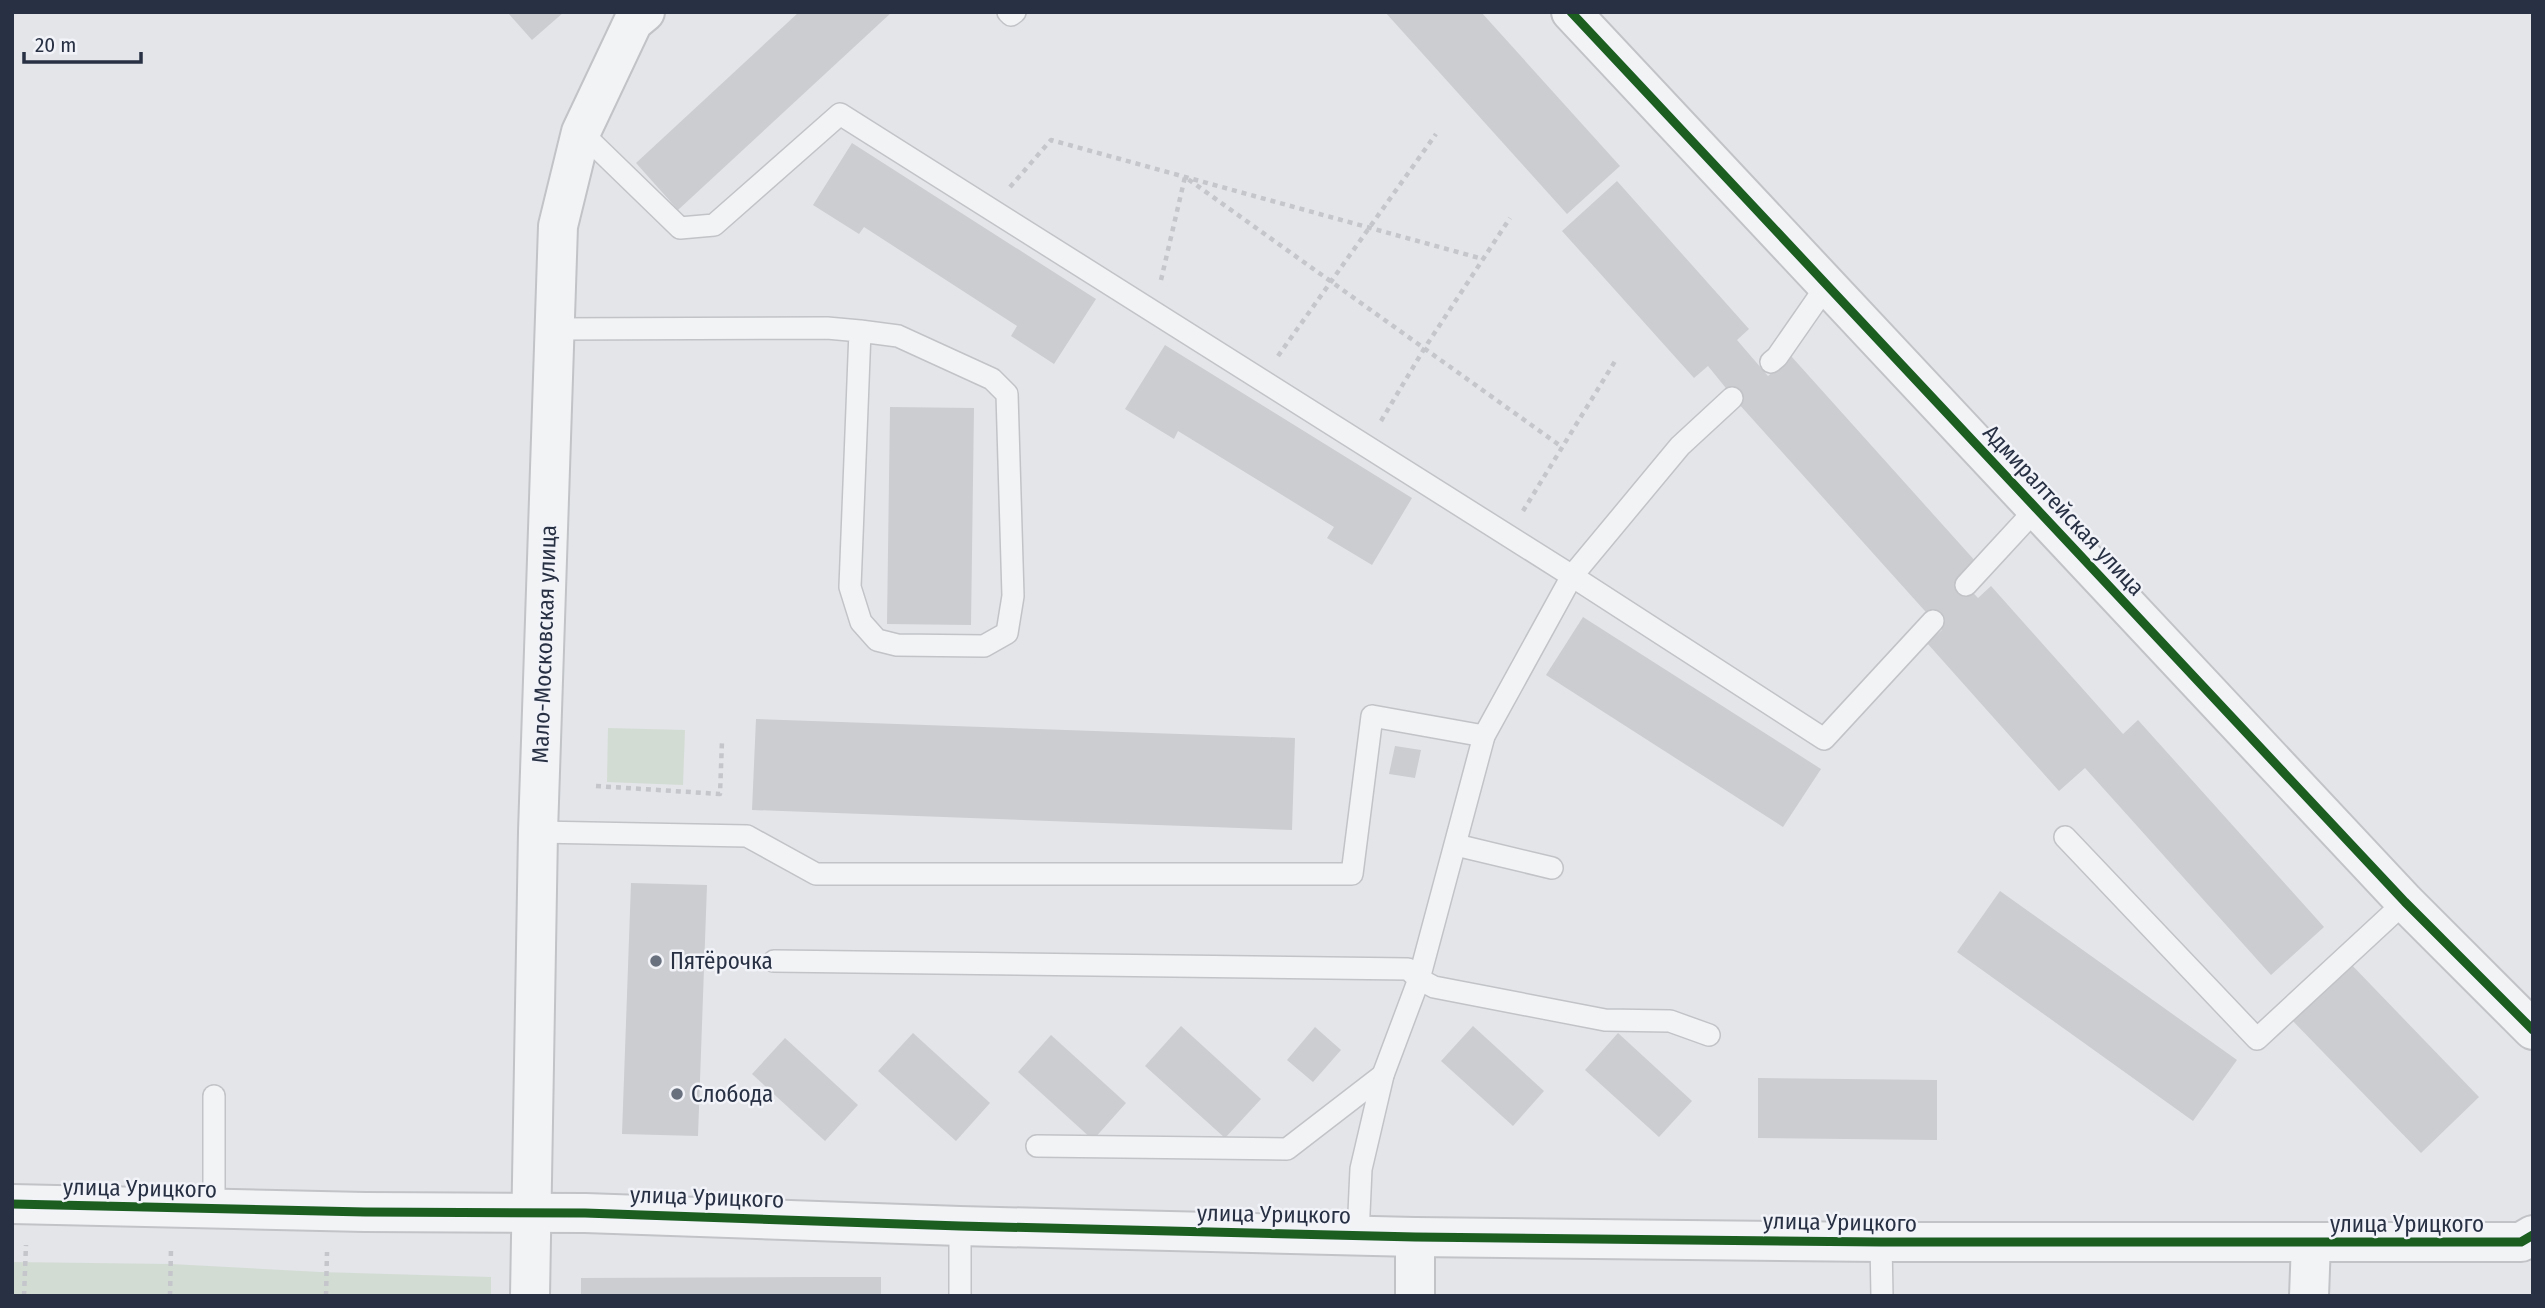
<svg xmlns="http://www.w3.org/2000/svg" width="2545" height="1308" viewBox="0 0 2545 1308" font-family="'Fira Sans Condensed',sans-serif">
<style>
.green{fill:#d3dcd3}
.building{fill:#cccdd1}
.lines{fill:none;stroke-linecap:round;stroke-linejoin:round}
.service-casing{stroke:#c1c3c7;stroke-width:24}
.minor-casing{stroke:#c1c3c7;stroke-width:42}
.path{stroke:#c4c6cb;stroke-width:4.5;stroke-dasharray:5 5;stroke-linecap:butt}
.service{stroke:#f2f3f5;stroke-width:21}
.minor{stroke:#f2f3f5;stroke-width:38}
.cycleway-casing{stroke:#f1f3f8;stroke-width:13}
.cycleway{stroke:#1b5e20;stroke-width:9}
.poi-dot{fill:#69707e;stroke:#f1f3f8;stroke-width:2.5}
.labels{text-anchor:middle;dominant-baseline:central;stroke-width:5;stroke-linejoin:round;paint-order:stroke}
.street-label{font-size:23px;fill:#283144;stroke:#f1f3f8}
.poi-label{font-size:23px;fill:#283144;stroke:#f1f3f8;text-anchor:start}
</style>
<rect width="100%" height="100%" fill="#e3e5e9"/>
<!-- green -->
<g class="green">
<path d="M608,728L685,730L683,785L607,782Z"/>
<path d="M12,1262L171,1264L320,1272L491,1277V1296H12Z"/>
</g>
<!-- building -->
<g class="building">
<path d="M507,12H564L532,40Z"/>
<path d="M799,12H892L678,210L636,163Z"/>
<path d="M1385,12H1481L1620,166L1567,214Z"/>
<path d="M852,143L1096,299L1054,364L1011,336L1017,326L864,227L859,234L813,205Z"/>
<path d="M1617,181L1749,329L1737,340L1768,376L1791,356L1977,563L1960,579L1978,598L1991,586L2123,734L2138,720L2324,927L2271,975L2085,768L2059,791L1927,643L1942,630L1738,403L1708,366L1694,378L1562,231Z"/>
<path d="M1165,345L1412,498L1372,565L1327,538L1334,527L1178,431L1174,439L1125,409Z"/>
<path d="M890,407L974,408L971,625L887,624Z"/>
<path d="M1583,617L1821,769L1783,827L1546,675Z"/>
<path d="M756,719L1295,738L1292,830L752,810Z"/>
<path d="M1395,746L1421,750L1415,778L1389,774Z"/>
<path d="M631,883L707,885L698,1136L622,1134Z"/>
<path d="M2000,891L2237,1060L2193,1121L1957,952Z"/>
<path d="M2347,960L2479,1097L2421,1153L2288,1016Z"/>
<path d="M1181,1026L1261,1099L1225,1138L1145,1066Z"/>
<path d="M1473,1026L1544,1091L1513,1126L1441,1061Z"/>
<path d="M1315,1027L1341,1050L1313,1082L1287,1060Z"/>
<path d="M913,1033L990,1103L956,1141L878,1071Z"/>
<path d="M1618,1033L1692,1101L1659,1137L1585,1070Z"/>
<path d="M1051,1035L1126,1103L1093,1140L1018,1072Z"/>
<path d="M785,1038L858,1105L825,1141L752,1074Z"/>
<path d="M1758,1078L1937,1080V1140L1758,1138Z"/>
<path d="M820,1277H881V1296H581V1278Z"/>
</g>
<g class="lines">
<!-- service casing -->
<g class="service-casing">
<g id="service">
<path d="M1008,12L1011,15L1015,12"/>
<path d="M581,132L680,228L714,225L840,114L1572,576L1824,739L1933,621"/>
<path d="M553,329L827,328L860,331L850,587L861,622L877,640L897,645L984,646L1007,633L1013,596L1007,394L992,379L898,336L860,331"/>
<path d="M1771,362L1777,357L1827,285"/>
<path d="M1966,585L2037,508"/>
<path d="M538,832L747,836L816,874H1352L1372,716L1484,736"/>
<path d="M2065,837L2257,1039L2405,902"/>
<path d="M1456,845L1552,868"/>
<path d="M774,961L1408,969L1419,979L1434,987L1605,1020L1670,1021L1709,1035"/>
<path d="M214,1096V1209"/>
<path d="M1037,1146L1287,1149L1383,1075"/>
<path d="M960,1226V1296"/>
<path d="M1358,1235L1361,1169L1383,1075L1419,979L1484,736L1572,576L1680,446L1732,398"/>
<path d="M1881,1242L1882,1296"/>
</g>
</g>
<!-- minor casing -->
<g class="minor-casing">
<g id="minor">
<path d="M1571,12L2405,902L2533,1030"/>
<path d="M12,1204L365,1212L585,1213L960,1226L1415,1237L1881,1242H2521L2533,1235"/>
<path d="M530,1296L538,832L558,226L581,132L633,22L645,12"/>
<path d="M1415,1296V1237"/>
<path d="M2309,1296L2311,1243"/>
</g>
</g>
<!-- path -->
<g class="path">
<path d="M1010,187L1051,140L1483,259"/>
<path d="M1161,280L1185,177L1562,447"/>
<path d="M1278,356L1436,134"/>
<path d="M1381,421L1424,349L1510,218"/>
<path d="M1523,511L1617,358"/>
<path d="M596,786L720,794L722,741"/>
<path d="M24,1296L26,1245"/>
<path d="M170,1296L171,1248"/>
<path d="M326,1296L327,1252"/>
</g>
<!-- service -->
<use href="#service" class="service"/>
<!-- minor -->
<use href="#minor" class="minor"/>
<!-- cycleway casing -->
<g class="cycleway-casing">
<g id="cycleway">
<path d="M1571,12L2405,902L2533,1030"/>
<path d="M12,1204L365,1212L585,1213L960,1226L1415,1237L1881,1242H2521L2533,1235"/>
</g>
</g>
<!-- cycleway -->
<use href="#cycleway" class="cycleway"/>
</g>
<!-- markers -->
<g class="poi-dot">
<circle cx="656" cy="961" r="7"/>
<circle cx="677" cy="1094" r="7"/>
</g>
<g class="labels">
<!-- street labels -->
<g class="street-label">
<text transform="translate(2064 510) rotate(47)">Адмиралтейская улица</text>
<text transform="translate(544 644) rotate(-88)">Мало-Московская улица</text>
<text transform="translate(140 1188) rotate(1)">улица Урицкого</text>
<text transform="translate(707 1197) rotate(2)">улица Урицкого</text>
<text transform="translate(1274 1214) rotate(1)">улица Урицкого</text>
<text transform="translate(1840 1222) rotate(1)">улица Урицкого</text>
<text x="2407" y="1224">улица Урицкого</text>
</g>
<!-- poi labels -->
<g class="poi-label">
<text x="670" y="961">Пятёрочка</text>
<text x="691" y="1094">Слобода</text>
</g>
</g>
<!-- border -->
<rect width="2545" height="1308" fill="none" stroke="#283144" stroke-width="28"/>
<!-- scale -->
<path d="M24 52v10h117v-10" fill="none" stroke="#283144" stroke-width="3.5"/>
<text x="35" y="52" font-size="21" fill="#283144" stroke="#f1f3f8" stroke-width="5" paint-order="stroke">20 m</text>
</svg>
